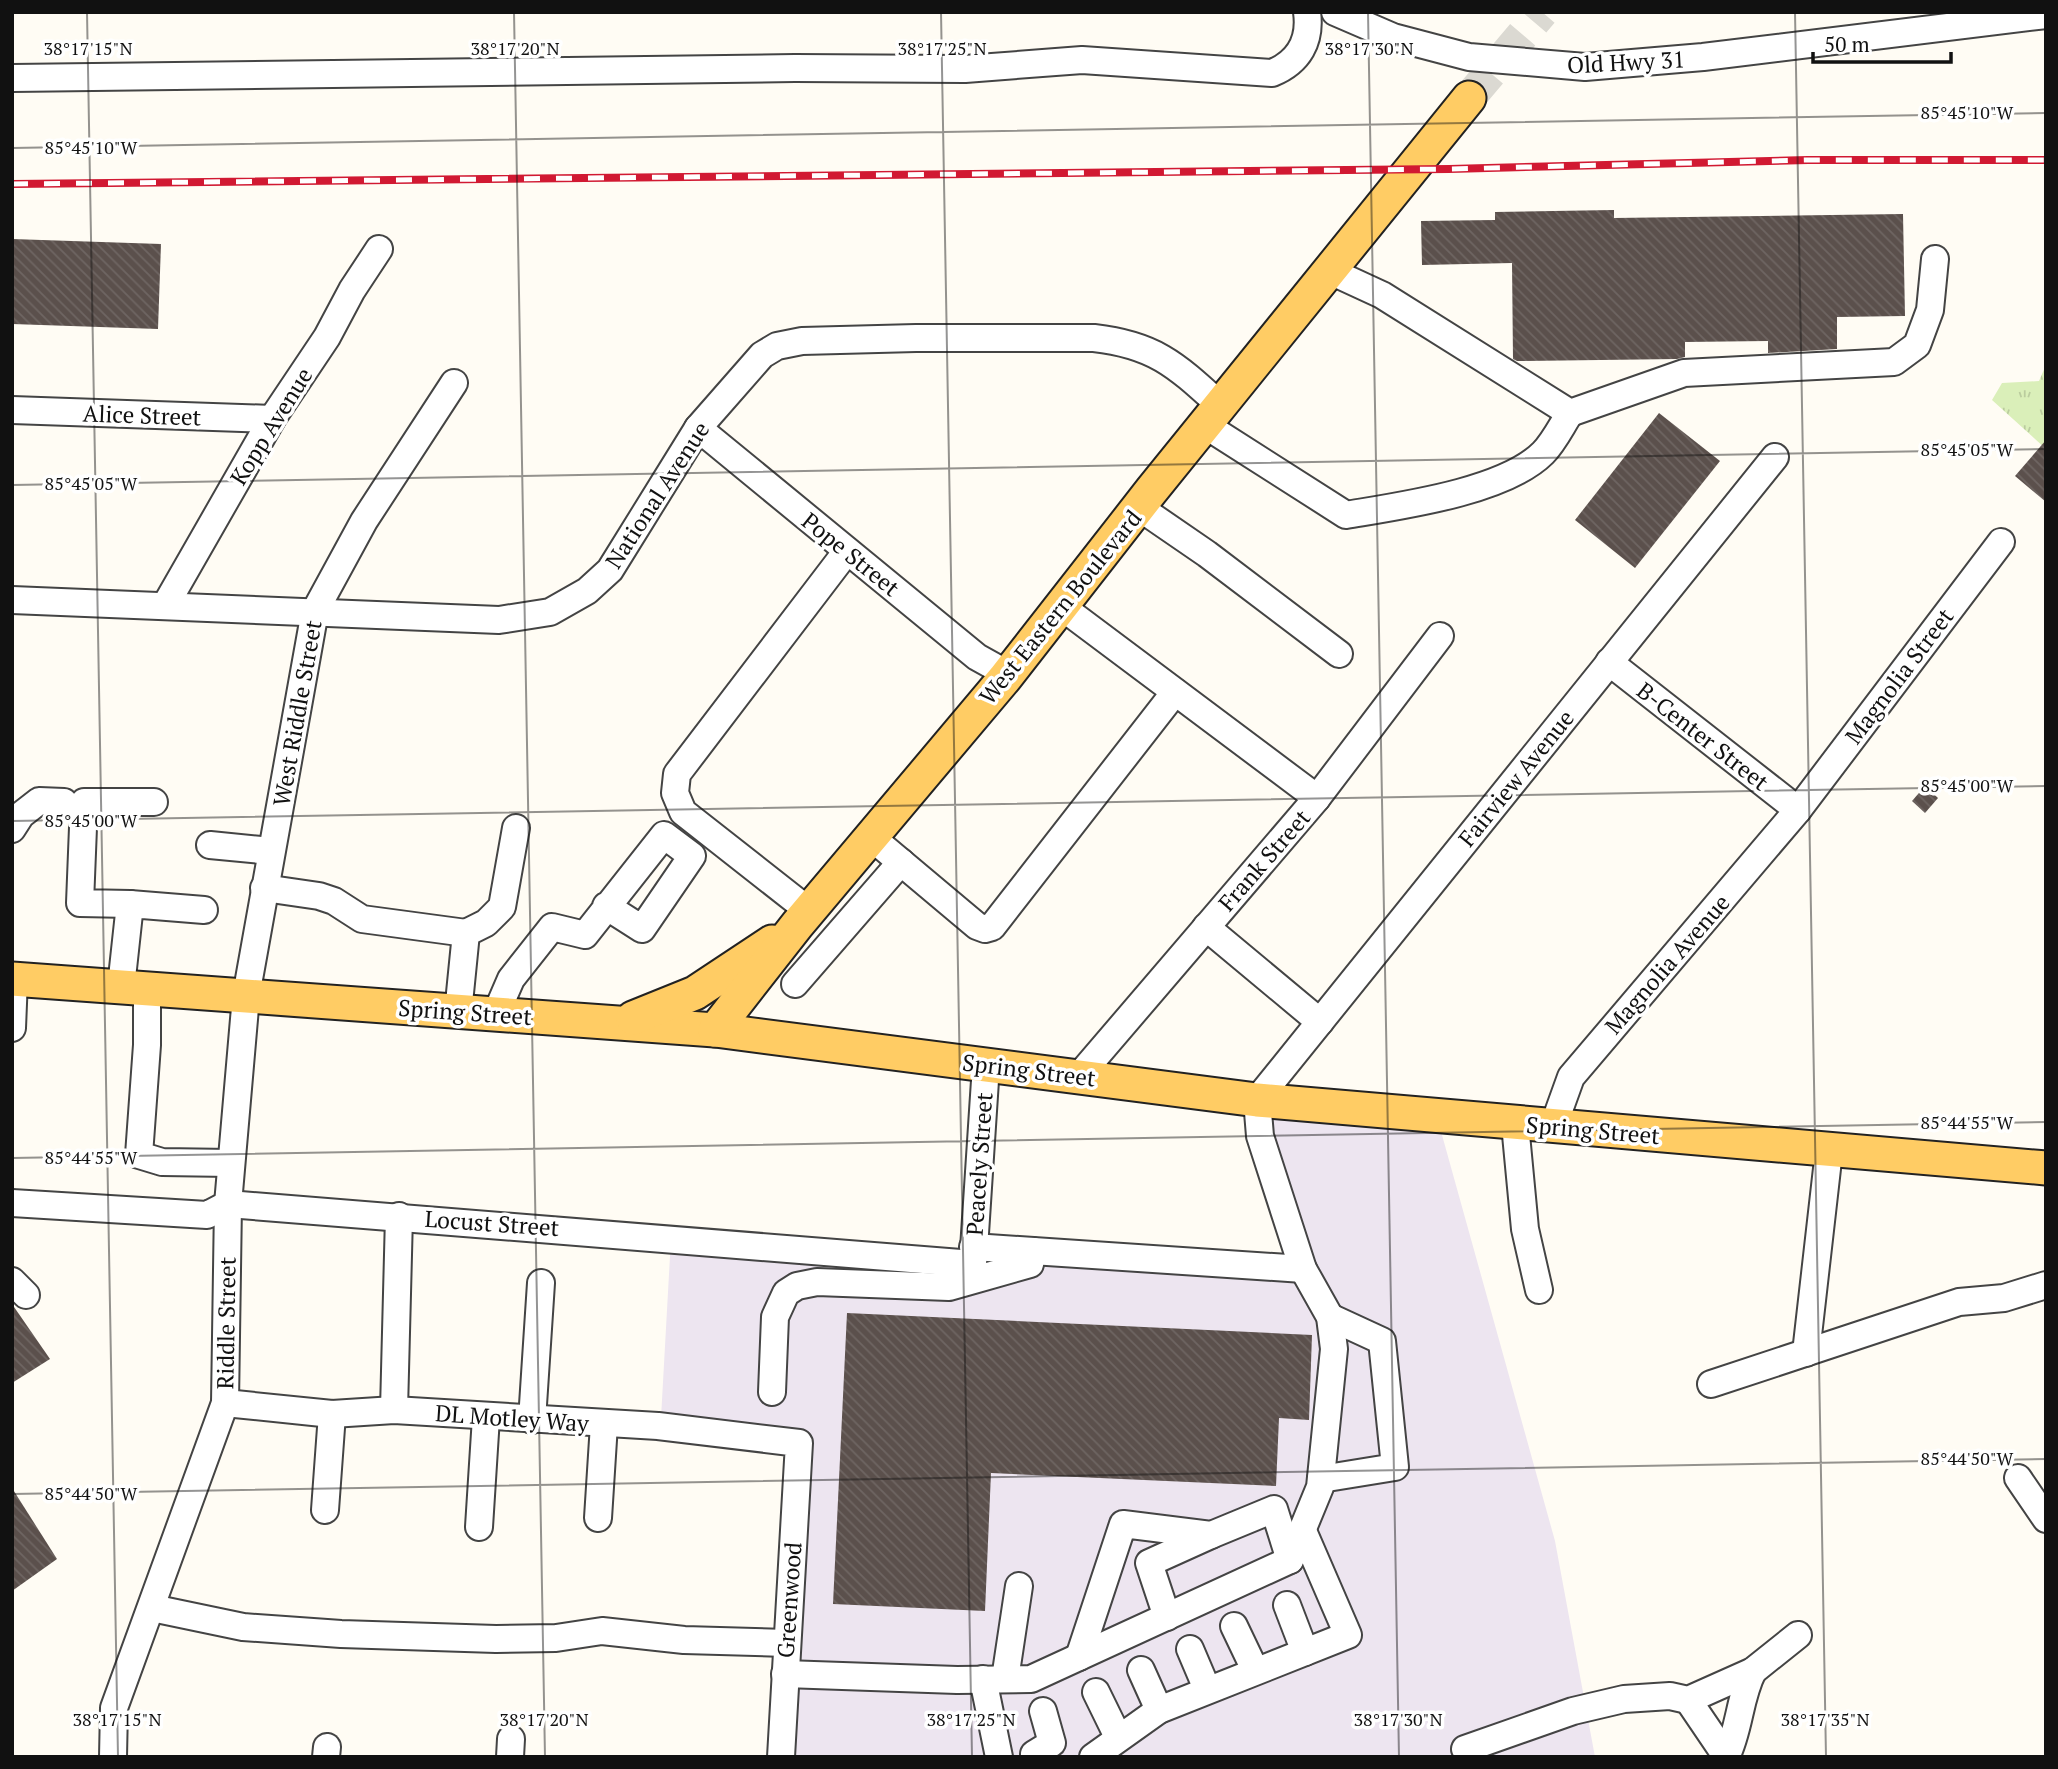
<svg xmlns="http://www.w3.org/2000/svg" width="2058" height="1769" viewBox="0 0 2058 1769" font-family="'PT Serif',serif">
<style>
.industrial{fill:#ede5f0}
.grass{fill:url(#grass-tufts)}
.building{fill:url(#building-back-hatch)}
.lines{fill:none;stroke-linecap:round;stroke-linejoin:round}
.major-tunnel{stroke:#dbd9d2;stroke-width:33;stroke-dasharray:33 17;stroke-linecap:butt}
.minor-casing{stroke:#444;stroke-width:30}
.major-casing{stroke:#222;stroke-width:37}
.minor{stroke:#fff;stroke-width:26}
.major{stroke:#ffcc64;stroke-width:33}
.rail-casing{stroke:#d11932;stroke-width:8}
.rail{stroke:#fff;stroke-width:5;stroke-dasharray:16;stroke-linecap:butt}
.ticks{fill:none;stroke:#111;stroke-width:2;stroke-opacity:0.45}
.labels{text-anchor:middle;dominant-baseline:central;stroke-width:7;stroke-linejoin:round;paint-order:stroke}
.street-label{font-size:23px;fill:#111;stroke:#fff}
.ticks-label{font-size:18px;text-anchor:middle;fill:#111;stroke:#fff;stroke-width:7;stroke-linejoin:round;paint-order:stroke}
</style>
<defs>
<pattern id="grass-tufts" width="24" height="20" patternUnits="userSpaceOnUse" patternTransform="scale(1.75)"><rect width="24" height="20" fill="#daefb9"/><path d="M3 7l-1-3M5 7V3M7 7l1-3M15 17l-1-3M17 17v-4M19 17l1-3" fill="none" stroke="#bacc9e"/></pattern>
<pattern id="building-back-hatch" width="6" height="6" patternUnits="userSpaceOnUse" patternTransform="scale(1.75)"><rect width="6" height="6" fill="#5b504c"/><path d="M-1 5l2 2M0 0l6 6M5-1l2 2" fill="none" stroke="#6e6562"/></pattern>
</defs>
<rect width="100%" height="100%" fill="#fffcf4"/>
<!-- industrial -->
<path class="industrial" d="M1257,1100L1437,1117L1555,1541L1595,1757H782L799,1443L660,1436L671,1238L972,1264L973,1247L1303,1269Z"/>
<!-- grass -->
<path class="grass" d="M2046,365V449L1992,400L2002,383L2039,381Z"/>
<!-- building -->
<g class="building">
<path d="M1614,210V218L1903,214L1905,316L1837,317V349L1768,353V341L1685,342V357L1677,359L1517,361L1513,359L1512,263L1422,265L1421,221L1495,220V212Z"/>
<path d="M12,239L161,244L158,329L12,324Z"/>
<path d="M1659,413L1720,461L1635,568L1575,520Z"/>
<path d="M2046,440V502L2015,476Z"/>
<path d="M1925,786L1938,798L1925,813L1912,801Z"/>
<path d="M12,1304L50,1359L12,1383Z"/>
<path d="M847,1313L1312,1335L1309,1420L1279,1418L1276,1486L991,1473L985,1611L833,1604Z"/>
<path d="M12,1488L57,1559L12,1591Z"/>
</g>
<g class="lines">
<!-- major-tunnel -->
<path class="major-tunnel" d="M1469,98L1542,12"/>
<!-- minor casing -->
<g class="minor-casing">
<g id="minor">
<path d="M1335,12L1393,37L1469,57L1585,67L1703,57L2046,15"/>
<path d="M12,78L795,68L965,69L1082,60L1272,73C1299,62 1311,41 1307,12"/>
<path d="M1330,271L1382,295L1570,413L1684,373L1894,362L1917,345L1930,310L1935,259"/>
<path d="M12,410L272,419"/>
<path d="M1205,425L1346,515C1399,506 1504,492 1543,453C1554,442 1562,425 1570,413"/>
<path d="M698,428L977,657L995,667L1005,678"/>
<path d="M1140,508L1207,554L1339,654"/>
<path d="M12,600L499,620L550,612L587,591L610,570L698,428L762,355L777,346L802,341L916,338H1094C1156,345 1177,366 1221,406"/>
<path d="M165,606L272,419L327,337L352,290L379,249"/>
<path d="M1062,607L1317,798"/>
<path d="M1609,662L1798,810"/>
<path d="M12,829L21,815L39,801L64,802"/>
<path d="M871,837L977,926L985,929L992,927L1175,692"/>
<path d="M210,845L271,851"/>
<path d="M264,888L319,896L334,901L362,919L466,933"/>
<path d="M130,904L80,903L84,802H154"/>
<path d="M809,911L683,812L675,793L677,774L847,551"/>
<path d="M1206,927L1320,1022"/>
<path d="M795,984L901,862"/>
<path d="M121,987L130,904L204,910"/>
<path d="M147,989V1045L139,1155L162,1162L231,1163"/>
<path d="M458,1013L466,933L486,923L502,907L516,828"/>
<path d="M495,1016L511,979L552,927L585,935L664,835L692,856L642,929L606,906"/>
<path d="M12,1028L14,979"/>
<path d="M1079,1076L1317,798L1440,636"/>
<path d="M1515,1124L1525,1229L1539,1290"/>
<path d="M1553,1127L1571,1077L1798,810L2001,542"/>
<path d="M12,1203L207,1215L228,1204L973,1264L986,1065"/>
<path d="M973,1247L1303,1269"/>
<path d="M12,1281L26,1295"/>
<path d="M1806,1353L1829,1151"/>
<path d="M1711,1384L1959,1302L2004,1298L2046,1285"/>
<path d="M772,1392L775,1317L786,1293L797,1286L817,1282L949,1287L1030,1264L1033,1251"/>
<path d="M225,1403L332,1414L394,1410L658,1426L799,1443L781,1757"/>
<path d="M394,1410L399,1216"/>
<path d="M532,1420L541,1283"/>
<path d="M2018,1478L2046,1519"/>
<path d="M1321,1479L1395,1467L1382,1341L1330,1317"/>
<path d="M325,1510L332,1414"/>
<path d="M598,1518L604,1424"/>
<path d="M479,1527L486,1417"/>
<path d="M1287,1605L1305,1652"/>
<path d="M152,1608L243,1627L341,1634L496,1639L556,1638L602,1631L684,1640L786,1643"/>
<path d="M1167,1617L1149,1563L1211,1535"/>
<path d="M1234,1626L1255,1670"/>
<path d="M1190,1649L1207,1689"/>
<path d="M1079,1657L1123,1524L1211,1535L1274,1509L1290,1560"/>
<path d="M1141,1670L1159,1710"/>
<path d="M785,1674L957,1680L1031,1679L1290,1560L1320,1487L1334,1349L1330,1317L1303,1269L1260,1136L1257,1100L1775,457"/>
<path d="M983,1679L999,1757"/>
<path d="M1005,1679L1019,1586"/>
<path d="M1096,1692L1118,1737"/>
<path d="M1688,1700L1726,1756"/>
<path d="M1465,1749L1573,1711L1624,1699L1670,1696L1688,1700L1753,1671L1798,1635"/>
<path d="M113,1757L114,1708L225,1403L228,1204L246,996L315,611L364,521L454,383"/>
<path d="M326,1757L327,1747"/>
<path d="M510,1757L511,1739"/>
<path d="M1035,1757L1034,1754L1052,1743L1043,1711"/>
<path d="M1093,1757L1159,1710L1348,1635L1303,1531"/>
<path d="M1726,1757C1740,1729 1739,1698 1753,1671"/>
</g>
</g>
<!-- major casing -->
<g class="major-casing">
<g id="major">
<path d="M12,979L715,1030L1257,1100L2046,1168"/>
<path d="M633,1018L695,993L772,942"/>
<path d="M715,1030L797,925L1005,678L1151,491L1469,98"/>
</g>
</g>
<!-- minor -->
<use href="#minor" class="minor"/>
<!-- major -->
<use href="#major" class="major"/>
<!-- rail casing -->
<g class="rail-casing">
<path id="rail" d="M12,184L1449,169L1808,160H2046"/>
</g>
<!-- rail -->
<use href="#rail" class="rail"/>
</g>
<!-- ticks -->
<path class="ticks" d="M87,12L118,1757M514,12L545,1757M941,12L972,1757M1368,12L1399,1757M1795,12L1826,1757M12,148L2046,113M12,485L2046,449M12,821L2046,786M12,1158L2046,1122M12,1494L2046,1459"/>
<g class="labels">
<!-- street labels -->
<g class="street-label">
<text transform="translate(1626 62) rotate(-3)">Old Hwy 31</text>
<text transform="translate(142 415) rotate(2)">Alice Street</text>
<text transform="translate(271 426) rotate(-58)">Kopp Avenue</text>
<text transform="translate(657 495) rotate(-57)">National Avenue</text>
<text transform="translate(851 554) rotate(39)">Pope Street</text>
<text transform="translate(1060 607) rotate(-51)">West Eastern Boulevard</text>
<text transform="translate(1899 676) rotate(-53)">Magnolia Street</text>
<text transform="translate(297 713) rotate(-80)">West Riddle Street</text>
<text transform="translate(1703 736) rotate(38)">B-Center Street</text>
<text transform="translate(1516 778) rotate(-51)">Fairview Avenue</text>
<text transform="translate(1264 860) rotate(-49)">Frank Street</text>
<text transform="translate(1667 964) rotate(-49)">Magnolia Avenue</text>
<text transform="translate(465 1012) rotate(4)">Spring Street</text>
<text transform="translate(1029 1070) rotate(7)">Spring Street</text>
<text transform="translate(1593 1130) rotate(5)">Spring Street</text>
<text transform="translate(979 1164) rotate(-86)">Peacely Street</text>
<text transform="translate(492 1223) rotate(4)">Locust Street</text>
<text transform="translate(226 1323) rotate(-89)">Riddle Street</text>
<text transform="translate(512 1418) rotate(4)">DL Motley Way</text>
<text transform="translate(789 1600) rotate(-86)">Greenwood</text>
</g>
</g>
<g class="ticks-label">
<text x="88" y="55">38°17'15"N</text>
<text x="515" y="55">38°17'20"N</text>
<text x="942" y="55">38°17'25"N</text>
<text x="1369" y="55">38°17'30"N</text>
<text x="1967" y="119">85°45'10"W</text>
<text x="91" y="154">85°45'10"W</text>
<text x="1967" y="456">85°45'05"W</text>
<text x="91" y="490">85°45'05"W</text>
<text x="1967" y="792">85°45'00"W</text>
<text x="91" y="827">85°45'00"W</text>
<text x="1967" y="1129">85°44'55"W</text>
<text x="91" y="1164">85°44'55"W</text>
<text x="1967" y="1465">85°44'50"W</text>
<text x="91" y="1500">85°44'50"W</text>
<text x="117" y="1726">38°17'15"N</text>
<text x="544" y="1726">38°17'20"N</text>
<text x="971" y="1726">38°17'25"N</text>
<text x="1398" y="1726">38°17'30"N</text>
<text x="1825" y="1726">38°17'35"N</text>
</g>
<!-- border -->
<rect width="2058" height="1769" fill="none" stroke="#111111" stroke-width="28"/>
<!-- scale -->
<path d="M1813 52v10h138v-10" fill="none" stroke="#111111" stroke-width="3.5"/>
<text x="1824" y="52" font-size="21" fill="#111111" stroke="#ffffff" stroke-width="5" paint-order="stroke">50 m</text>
</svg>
